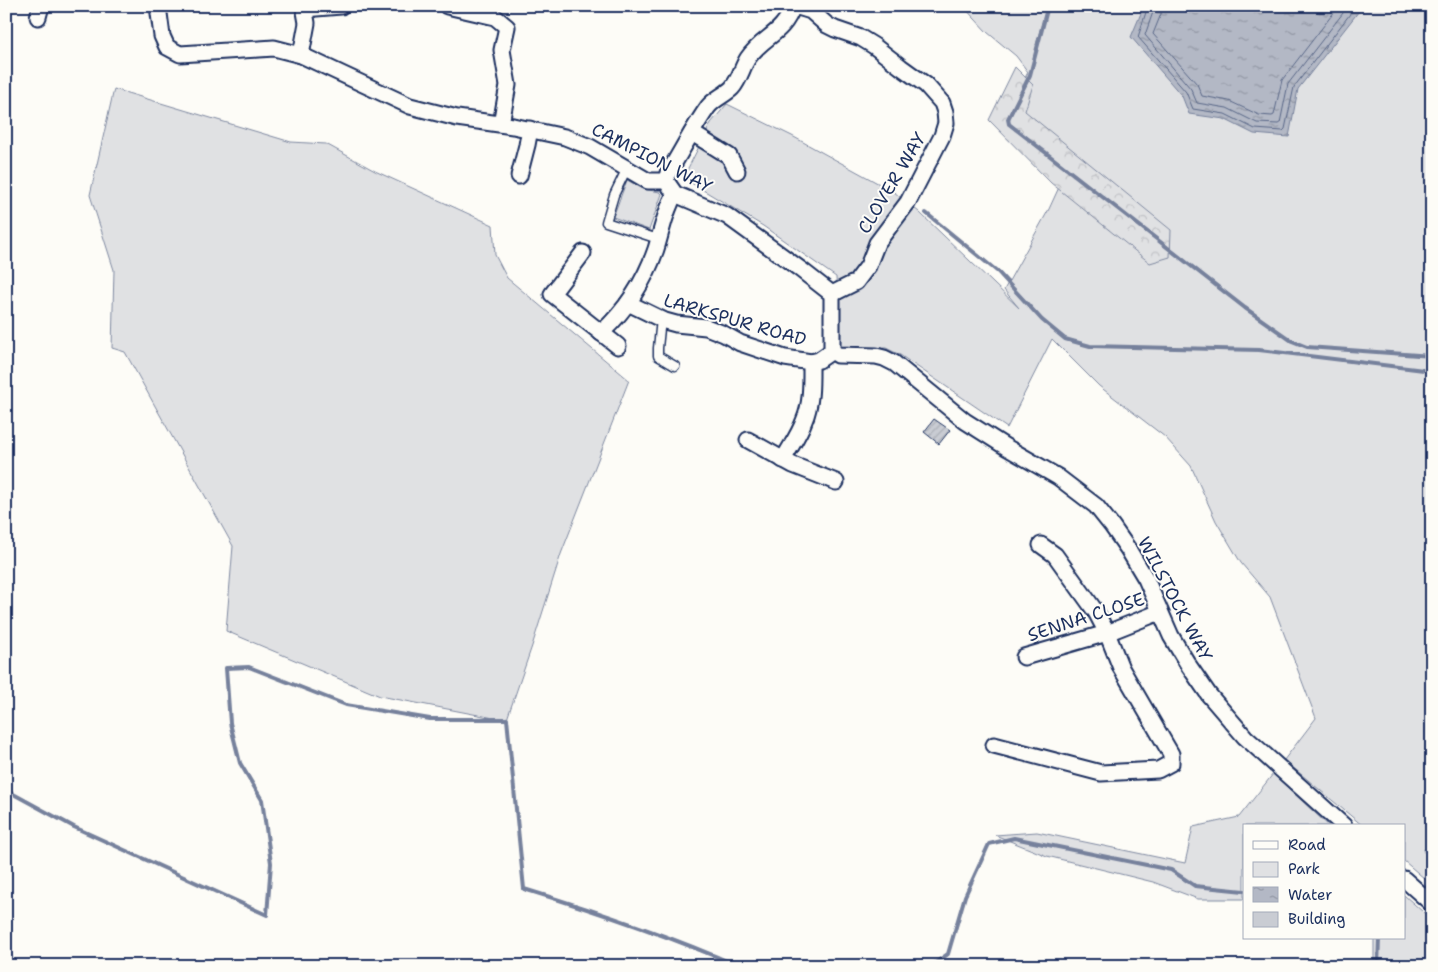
<svg xmlns="http://www.w3.org/2000/svg" width="1438" height="972" viewBox="0 0 1438 972" font-family="'Shantell Sans',sans-serif">
<style>
.green{fill:#e0e1e3;stroke:#7e88a0}
.forest{fill:url(#forest-crowns);stroke:#7e88a0}
.water{fill:url(#water-ripples);stroke:#76819c}
.lines{fill:none;stroke-linecap:round;stroke-linejoin:round}
.shore{stroke:#586687;stroke-width:1}
.stream{stroke:#76819c;stroke-width:4}
.building{fill:url(#building-hatch);stroke:#1b2f5e}
.lane-casing{stroke:#1b2f5e;stroke-width:11}
.street-casing{stroke:#1b2f5e;stroke-width:19}
.lane{stroke:#fdfcf7;stroke-width:8}
.street{stroke:#fdfcf7;stroke-width:15}
.labels{text-anchor:middle;dominant-baseline:central;stroke-width:4;stroke-linejoin:round;paint-order:stroke}
.street-label{font-size:18px;fill:#1b2f5e;stroke:#fdfcf7}
</style>
<defs>
<pattern id="forest-crowns" width="20" height="18" patternUnits="userSpaceOnUse" patternTransform="scale(1.25)"><rect width="20" height="18" fill="#e0e1e3"/><path d="M2 6a3 3 0 1 1 6 0M12 15a3 3 0 1 1 6 0" fill="none" stroke="#c0c1c5"/></pattern>
<pattern id="water-ripples" width="26" height="14" patternUnits="userSpaceOnUse" patternTransform="scale(1.25)"><rect width="26" height="14" fill="#b3b8c5"/><path d="M2 4q2-2 4 0t4 0M15 11q2-2 4 0t4 0" fill="none" stroke="#9196a3"/></pattern>
<pattern id="building-hatch" width="6" height="6" patternUnits="userSpaceOnUse" patternTransform="scale(1.25)"><rect width="6" height="6" fill="#c9ccd3"/><path d="M-1 1l2-2M0 6l6-6M5 7l2-2" fill="none" stroke="#acb0b8"/></pattern>
</defs>
<rect width="100%" height="100%" fill="#fdfcf7"/>
<filter id="ink" filterUnits="userSpaceOnUse"><feTurbulence type="fractalNoise" baseFrequency=".02" numOctaves="2"/><feDisplacementMap in="SourceGraphic" scale="10" xChannelSelector="R" yChannelSelector="G"/><feConvolveMatrix kernelMatrix="1 2 1 2 8 2 1 2 1" color-interpolation-filters="sRGB"/></filter>
<g filter="url(#ink)">
<!-- green -->
<g class="green">
<path d="M963,6H1046L1036,45L1047,6H1432V885L1404,861V826H1363L1284,760L1316,718L1270,597L1241,563L1216,521L1191,466L1165,437L1099,386L1052,339L1007,428L900,355L886,348H839L836,277L763,226L683,178L711,123L727,104L792,136L894,192L919,212L1019,308L1004,290L1049,209L1066,172L1003,122L1028,72L1016,56L987,32Z"/>
<path d="M114,89L291,142L326,144L375,171L493,225L495,255L507,278L629,380L561,554L532,646L507,719H499L380,696L226,631L233,546L125,352L112,348L114,270L90,195Z"/>
<path d="M627,180L643,189L660,192L662,194L649,230L613,217Z"/>
<path d="M1273,774L1329,826H1244V899H1198L1153,882L1047,856L995,835L1037,832L1185,863L1193,827L1239,817Z"/>
<path d="M1404,895L1432,920V966H1374V938H1404Z"/>
</g>
<!-- forest -->
<path class="forest" d="M1015,67L1033,85L1025,111L1171,230L1170,257L1150,263L1051,183L989,120Z"/>
<!-- water -->
<path class="water" d="M1144,6H1351L1359,11L1298,89L1289,137L1254,134L1224,119L1189,114L1182,96L1131,37Z"/>
<g class="lines">
<!-- shore -->
<g class="shore">
<path d="M1148,6L1138,37L1186,92L1193,109L1225,114L1255,129L1283,131L1285,129L1294,87L1350,14L1349,6"/>
<path d="M1154,6L1153,12L1145,35L1191,89L1197,103L1227,108L1257,123L1278,124L1280,123L1288,84L1343,13V6"/>
<path d="M1162,6L1161,14L1153,34L1197,84L1202,96L1229,101L1259,115L1272,116L1274,115L1282,80L1335,11L1336,6"/>
</g>
<!-- stream -->
<g class="stream">
<path d="M1048,6L1030,75L1008,119L1009,124L1245,308L1292,341L1307,347L1432,356"/>
<path d="M926,213L998,272L1042,320L1065,339L1090,346L1259,350L1432,371"/>
<path d="M6,790L74,827L267,915L271,863L262,800L240,763L230,723L226,668L249,667L346,705L430,719H507L524,889C596,911 668,935 738,966"/>
<path d="M1425,851L1432,850"/>
<path d="M931,966L948,954L965,896L989,844L1014,838L1171,870L1195,886L1244,891"/>
<path d="M1378,966L1379,938"/>
</g>
</g>
<!-- building -->
<path class="building" d="M934,419L950,430L939,444L924,432Z"/>
<g class="lines">
<!-- lane casing -->
<g class="lane-casing">
<g id="lane">
<path d="M627,168L614,195L606,222L658,239"/>
<path d="M661,319L658,348V356L675,366"/>
</g>
</g>
<!-- street casing -->
<g class="street-casing">
<g id="street">
<path d="M158,6L162,36L167,47L180,54L274,48L301,55L410,106L457,118L513,126L565,137L590,147L648,181H666L675,194L727,216L800,269L832,294V351L838,355L876,356L884,358L894,363L965,421L1006,447L1058,477L1096,506L1112,526L1128,549L1146,579L1171,636L1189,666L1209,695L1245,737L1344,826"/>
<path d="M447,6L495,17L507,27L502,50L508,85L501,124"/>
<path d="M304,9L341,6"/>
<path d="M38,17L41,6"/>
<path d="M301,55L307,23L304,6"/>
<path d="M692,133L729,156L737,171"/>
<path d="M519,176L527,145L530,129"/>
<path d="M666,181L668,173C682,151 693,128 708,107C714,99 725,95 732,88C740,79 742,67 748,58C763,36 783,35 793,6L798,7L811,11L827,25L835,29L861,38L874,46L901,67L926,85L942,103L945,112L946,123L942,136L908,202L877,243L868,266L856,282L832,294"/>
<path d="M583,253L552,294L618,346"/>
<path d="M628,303L665,321L676,324L706,327L724,334L740,343L785,358L811,362L819,360L832,351"/>
<path d="M601,333C626,310 645,281 656,249C662,230 665,211 675,194"/>
<path d="M748,440L793,465L836,482"/>
<path d="M783,460C790,447 799,435 804,421C812,403 811,381 811,362"/>
<path d="M1024,657L1107,633L1160,612"/>
<path d="M994,745L1101,773L1158,770L1171,763V754L1121,668L1107,633L1096,612L1055,555L1041,545"/>
<path d="M1404,879L1432,904"/>
</g>
</g>
<!-- lane -->
<use href="#lane" class="lane"/>
<!-- street -->
<use href="#street" class="street"/>
</g>
</g>
<g class="labels">
<!-- street labels -->
<g class="street-label">
<text transform="translate(652 158) rotate(27)">CAMPION WAY</text>
<text transform="translate(892 183) rotate(-59)">CLOVER WAY</text>
<text transform="translate(735 320) rotate(16)">LARKSPUR ROAD</text>
<text transform="translate(1175 599) rotate(62)">WILSTOCK WAY</text>
<text transform="translate(1086 617) rotate(-18)">SENNA CLOSE</text>
</g>
</g>
<!-- margin -->
<rect width="1438" height="972" fill="none" stroke="#fdfcf7" stroke-width="25"/>
<rect x="12" y="12" width="1413" height="947" fill="none" stroke="#1b2f5e" stroke-width="2" filter="url(#ink)"/>
<!-- legend -->
<rect x="1243" y="824" width="162" height="115" fill="#fdfcf7" stroke="#a3aaba"/>
<rect x="1253" y="841" width="25" height="8" fill="#fdfcf7" stroke="#a3aaba"/>
<text x="1288" y="850" font-size="15" fill="#1b2f5e">Road</text>
<rect x="1253" y="862" width="25" height="15" fill="#e0e1e3" stroke="#a3aaba"/>
<text x="1288" y="874" font-size="15" fill="#1b2f5e">Park</text>
<rect x="1253" y="887" width="25" height="15" fill="url(#water-ripples)" stroke="#a3aaba"/>
<text x="1288" y="900" font-size="15" fill="#1b2f5e">Water</text>
<rect x="1253" y="912" width="25" height="15" fill="#c9ccd3" stroke="#a3aaba"/>
<text x="1288" y="924" font-size="15" fill="#1b2f5e">Building</text>
</svg>
